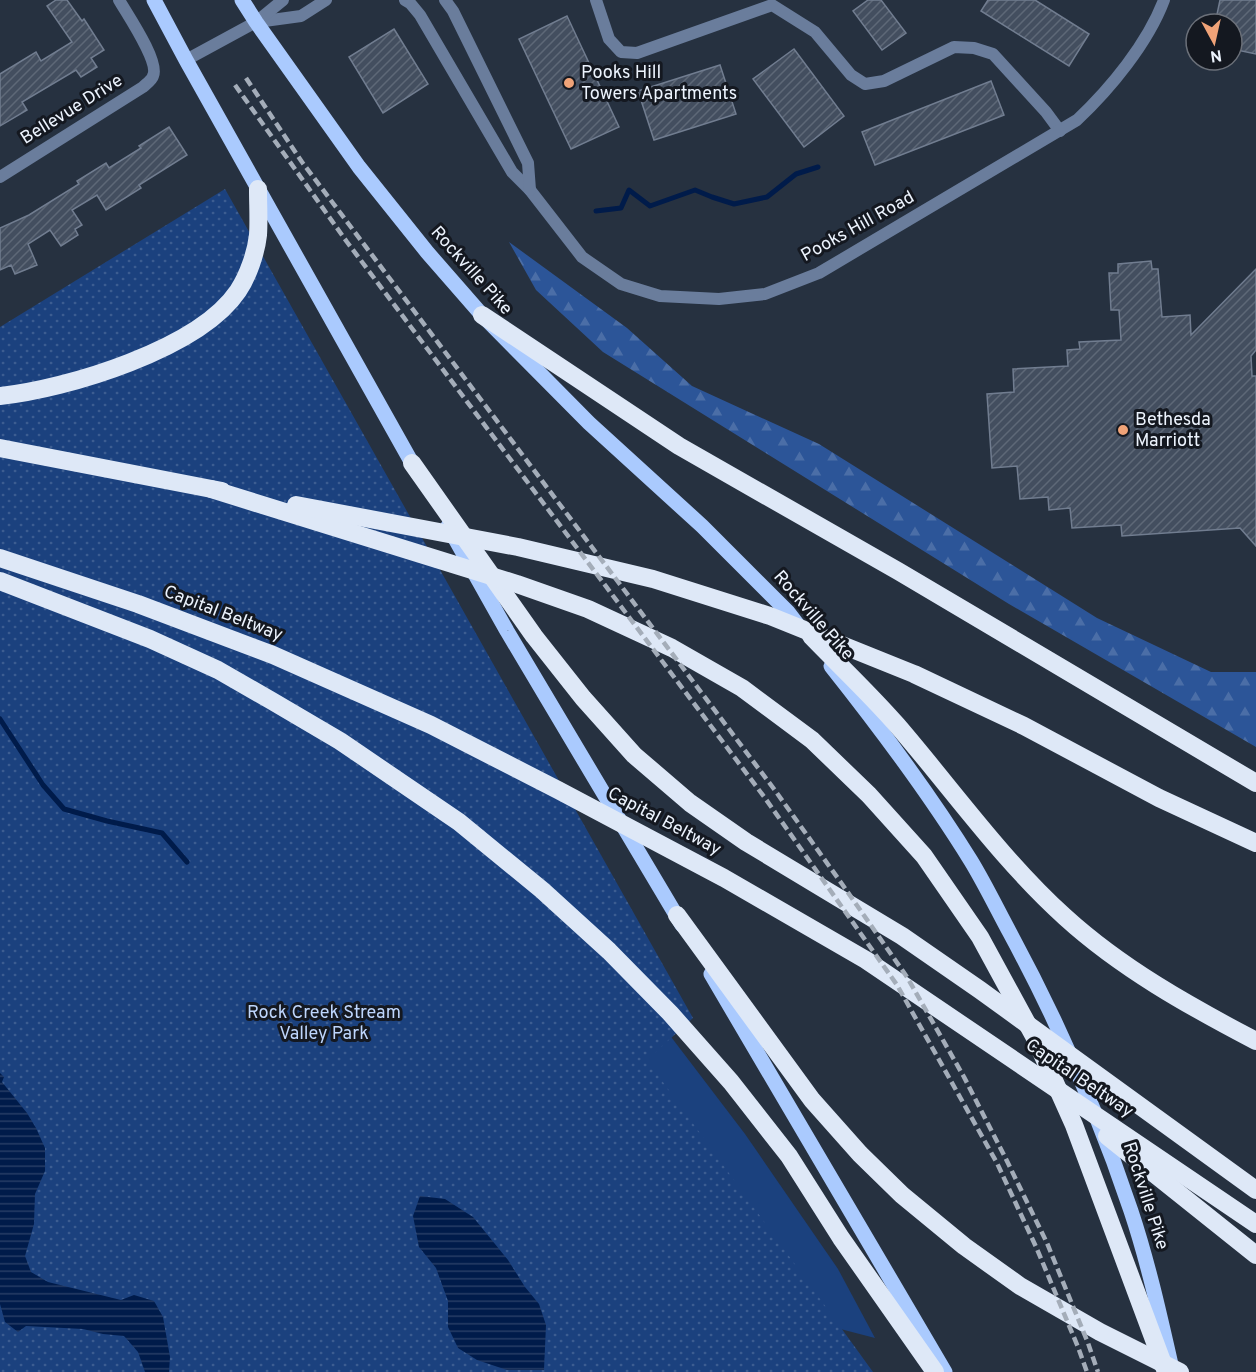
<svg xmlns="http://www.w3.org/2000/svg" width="1256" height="1372" viewBox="0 0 1256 1372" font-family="Overpass,sans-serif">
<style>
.grass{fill:#1b417e}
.forest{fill:url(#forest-firs)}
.park{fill:url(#park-dots)}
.water{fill:url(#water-rules)}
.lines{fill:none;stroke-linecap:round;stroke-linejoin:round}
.stream{stroke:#001b4a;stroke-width:5}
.building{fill:url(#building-hatch);stroke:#717d90;stroke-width:1.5}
.minor{stroke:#6a7d9c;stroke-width:12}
.tertiary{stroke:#6a7d9c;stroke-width:12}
.primary{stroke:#aacafe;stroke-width:15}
.motorway{stroke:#dee8f7;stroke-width:18}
.rail{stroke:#a4adb9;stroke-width:4.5;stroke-dasharray:9 4.5;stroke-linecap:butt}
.poi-dot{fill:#f0a378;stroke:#141820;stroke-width:2}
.labels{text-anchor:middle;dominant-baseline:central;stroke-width:6;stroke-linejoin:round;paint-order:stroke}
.poi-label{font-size:18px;fill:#edf4fe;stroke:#141820;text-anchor:start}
.street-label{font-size:18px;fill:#edf4fe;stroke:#141820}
.park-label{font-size:18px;fill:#bed6fd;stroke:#141820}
</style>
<defs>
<pattern id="forest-firs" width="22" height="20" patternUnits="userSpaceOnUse" patternTransform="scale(1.5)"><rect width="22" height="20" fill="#2c5598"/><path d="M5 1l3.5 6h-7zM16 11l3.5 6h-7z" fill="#4b6ea7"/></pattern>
<pattern id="park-dots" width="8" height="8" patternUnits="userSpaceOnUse" patternTransform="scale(1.5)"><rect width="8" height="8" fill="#1b417e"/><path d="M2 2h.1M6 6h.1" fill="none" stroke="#3c5d91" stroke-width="1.8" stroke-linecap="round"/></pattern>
<pattern id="water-rules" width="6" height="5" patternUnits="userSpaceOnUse" patternTransform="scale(1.5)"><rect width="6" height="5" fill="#001b4a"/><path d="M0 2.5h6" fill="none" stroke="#263d65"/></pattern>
<pattern id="building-hatch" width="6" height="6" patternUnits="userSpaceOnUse" patternTransform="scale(1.5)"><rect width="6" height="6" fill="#434e5f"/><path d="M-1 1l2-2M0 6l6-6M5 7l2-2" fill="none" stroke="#5e6877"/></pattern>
</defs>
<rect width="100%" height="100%" fill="#263140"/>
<!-- grass -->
<path class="grass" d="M204,690L662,1025L745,1134L838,1269L875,1338L825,1325Z"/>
<!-- forest -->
<path class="forest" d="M509,242L627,328L692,386L819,444L1097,618L1211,672H1256V747L1009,604L603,352L536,290Z"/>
<!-- park -->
<path class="park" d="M225,189L693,1018L647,1060L873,1372H0V327Z"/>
<!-- water -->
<g class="water">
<path d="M0,1073L4,1077L2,1082L27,1113L36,1128L45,1148V1171L35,1194L34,1224L25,1256L31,1272L48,1282L121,1300L134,1295L154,1301L163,1317L170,1357L169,1372H145L138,1352L124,1336L103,1334L83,1329L26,1326L18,1332L5,1322L0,1304Z"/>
<path d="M420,1196L445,1199L473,1217L508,1260L525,1287L539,1304L546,1325L544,1370H507L477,1360L458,1348L448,1327V1301L436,1268L419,1247L413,1216Z"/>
</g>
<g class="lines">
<!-- stream -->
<g class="stream">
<path d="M596,211L621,208L629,190L650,206L695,190L712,197L734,204L767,197L796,174L818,167"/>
<path d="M0,719L43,785L64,809L107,821L162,833L187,862"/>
</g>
</g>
<!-- building -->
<g class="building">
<path d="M56,0H67L82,21L84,19L104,50L91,58L97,67L81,77L76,70L22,102L27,110L0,126V74L36,52L41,61L72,42L47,6Z"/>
<path d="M868,0H881L906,33L882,50L853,11Z"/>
<path d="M988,0H1035L1089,34L1069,66L981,11Z"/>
<path d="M1220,0H1256V54L1232,49V24H1215Z"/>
<path d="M567,16L619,127L571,149L519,39Z"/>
<path d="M394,29L428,84L383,113L349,57Z"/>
<path d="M794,49L844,116L804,147L753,79Z"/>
<path d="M720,65L736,114L654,140L638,91Z"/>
<path d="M991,81L1004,115L875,165L862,132Z"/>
<path d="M169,127L187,155L139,185L141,188L106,210L97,195L72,210L82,225L75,229L78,235L61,246L50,230L28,244L37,265L15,274L11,265L0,270V228L29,215L79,184L77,181L106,163L109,168L141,148L139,146Z"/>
<path d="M1151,261L1152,269H1158L1162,317L1190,315L1191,335L1256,269V350L1251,356L1252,376H1256V546L1240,528L1122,536L1121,525L1072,528L1070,508L1049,510L1048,497L1020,499L1017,466L992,468L987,394L1014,392L1013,369L1068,366L1067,350L1080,349L1079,342L1121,340L1119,310H1111L1109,273H1118V264Z"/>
</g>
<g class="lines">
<!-- minor -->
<g class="minor">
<path d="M596,0L609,39L621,52L637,53L772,5L815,32L851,75L865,84L884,81L954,47L974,48L993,54L1046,112L1060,131"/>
<path d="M0,177L143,87C146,84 152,80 153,76C160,62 127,14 119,0"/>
</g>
<!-- tertiary -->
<g class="tertiary">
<path d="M405,0L410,3L420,15L512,172L530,190L582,257L621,284L660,296L719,299L765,294L819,273L1077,120C1110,89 1148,43 1164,0"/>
<path d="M445,0L453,11L528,163L530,190"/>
<path d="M257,22L301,16L326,0"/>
<path d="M186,60L256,22L283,0"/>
</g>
<!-- primary -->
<g class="primary">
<path d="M154,0L186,60L417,472"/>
<path d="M242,0L256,22L359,167L427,252L482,315L589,423L702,526L788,612L801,629"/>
<path d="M448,526L507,631L682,925"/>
<path d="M831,666C881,729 929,793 971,861C985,884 997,909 1010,933C1058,1022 1099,1115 1131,1211C1148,1262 1160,1316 1172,1369"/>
<path d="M711,974L945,1372"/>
</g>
<!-- motorway -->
<g class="motorway">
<path d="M482,315L679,446L898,571L1256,783"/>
<path d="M0,396C67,389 199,349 238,291C248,276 256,253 258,235C259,220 258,205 258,189"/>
<path d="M0,448L222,491"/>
<path d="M412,463L534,636L583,698L634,755L690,803L746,842L902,936L980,990L1256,1190"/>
<path d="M211,489L517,584L588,609L672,648L742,688L812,740L869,795L924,856L980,937L1035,1038L1074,1125L1166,1372"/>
<path d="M296,505L518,547L653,579L770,616L914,674L1024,726L1159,798L1256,843"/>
<path d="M0,558L138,604L273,655L431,725L558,790L724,878L866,960L1256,1224"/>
<path d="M0,581L150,639L218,670L272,701L340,741L459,822L542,890L609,951L670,1013L731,1082L789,1156L841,1238L935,1372"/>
<path d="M811,636C840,666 870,694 897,725C952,789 1002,860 1065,917C1121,968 1189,1006 1256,1041"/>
<path d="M677,915L812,1100L860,1154L902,1195L964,1246L1020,1286L1100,1332L1180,1372"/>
<path d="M1107,1136L1256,1255"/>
</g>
<!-- rail -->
<g class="rail">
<path d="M246,78L302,162L774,789L842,884L907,977L964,1077L1005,1157L1047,1243L1088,1343L1098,1372"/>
<path d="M235,85L347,242L765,798L897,985L997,1163L1037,1249L1078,1347L1087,1372"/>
</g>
</g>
<!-- markers -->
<g class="poi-dot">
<circle cx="569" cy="83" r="6"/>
<circle cx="1123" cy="430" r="6"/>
</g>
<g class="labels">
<!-- poi labels -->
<g class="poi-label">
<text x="581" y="73">Pooks Hill<tspan x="581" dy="21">Towers Apartments</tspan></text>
<text x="1135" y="420">Bethesda<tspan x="1135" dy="21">Marriott</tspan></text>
</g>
<!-- street labels -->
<g class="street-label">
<text transform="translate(72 110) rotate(-32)">Bellevue Drive</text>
<text transform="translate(858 227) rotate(-29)">Pooks Hill Road</text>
<text transform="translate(471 271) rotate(48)">Rockville Pike</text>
<text transform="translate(223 614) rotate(21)">Capital Beltway</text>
<text transform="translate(813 616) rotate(49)">Rockville Pike</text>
<text transform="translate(664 822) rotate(28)">Capital Beltway</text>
<text transform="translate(1079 1079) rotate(34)">Capital Beltway</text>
<text transform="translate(1145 1196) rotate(72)">Rockville Pike</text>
</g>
<!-- park labels -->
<g class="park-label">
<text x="324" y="1013">Rock Creek Stream<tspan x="324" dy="21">Valley Park</tspan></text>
</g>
</g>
<!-- north arrow -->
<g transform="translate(1214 42) rotate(172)"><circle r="28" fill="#141820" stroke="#6b7079" stroke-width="1.5"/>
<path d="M0-4.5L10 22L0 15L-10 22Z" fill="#f0a378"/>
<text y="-9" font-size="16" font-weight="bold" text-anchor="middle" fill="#edf4fe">N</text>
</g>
</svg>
